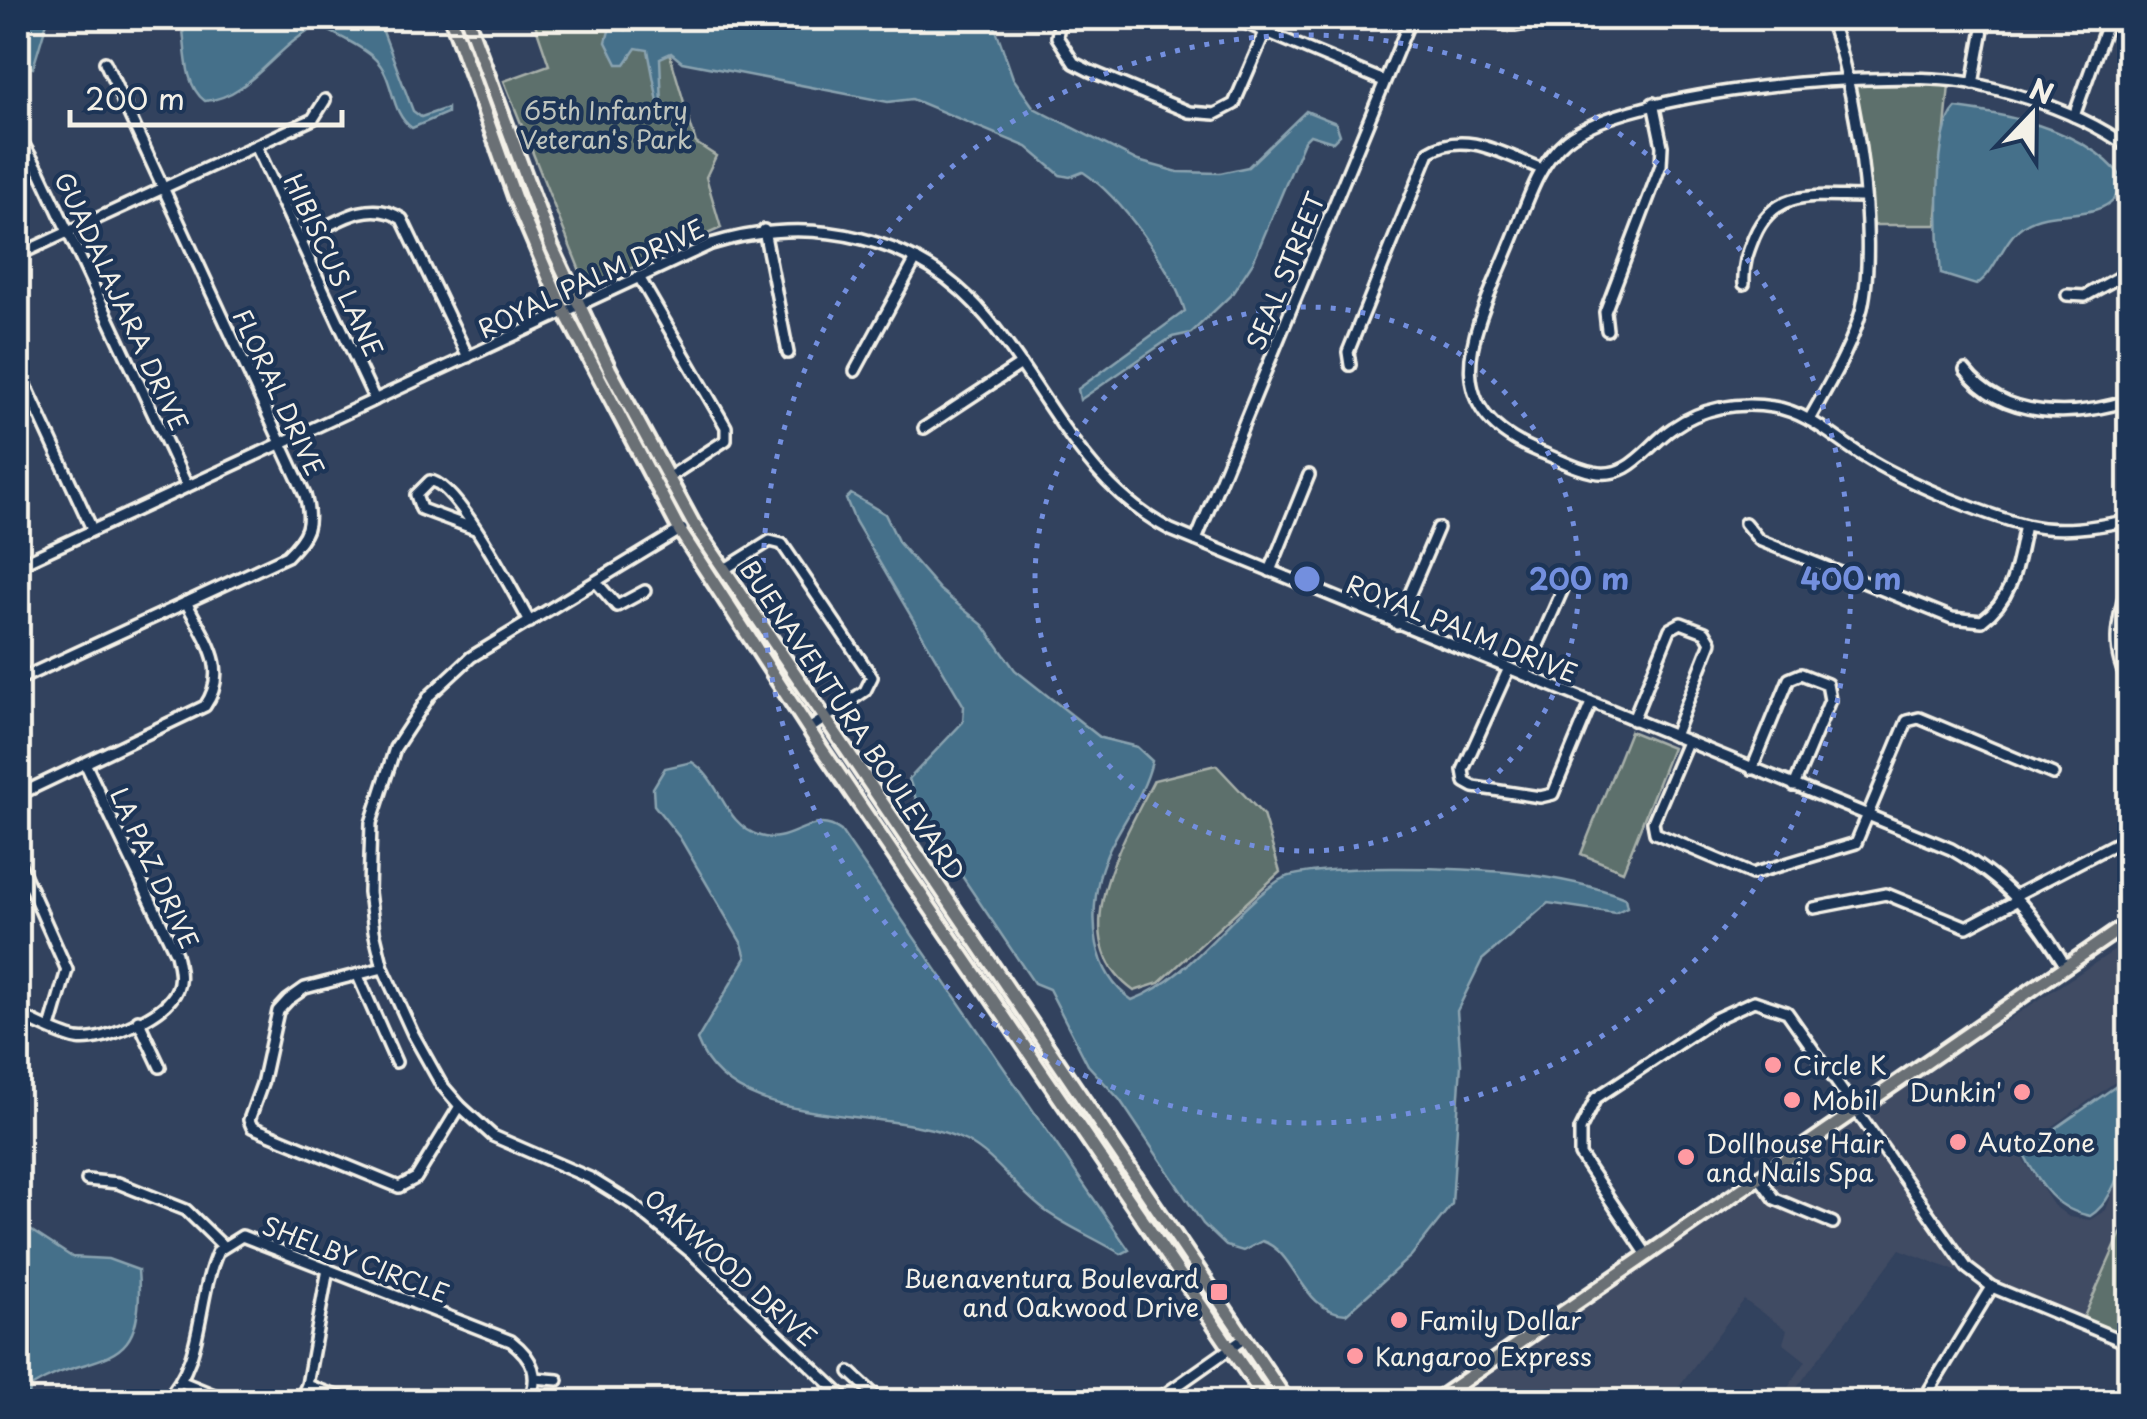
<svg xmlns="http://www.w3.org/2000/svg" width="2147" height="1419" viewBox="0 0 2147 1419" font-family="'Playpen Sans',sans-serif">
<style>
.built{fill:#414b63}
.green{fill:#5d706c;stroke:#a8b0aa;stroke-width:2.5}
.water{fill:#446f8a;stroke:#8aa3b0;stroke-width:2.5}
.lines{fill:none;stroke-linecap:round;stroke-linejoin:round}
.minor-casing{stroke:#f4f1e8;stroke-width:16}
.major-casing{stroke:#f4f1e8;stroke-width:19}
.minor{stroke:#1d3557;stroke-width:9}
.major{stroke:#6b6f75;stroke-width:11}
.ring{fill:none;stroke:#738fde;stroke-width:5;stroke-dasharray:5 10}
.poi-dot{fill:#ff9aa2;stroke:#1d3557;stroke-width:4}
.labels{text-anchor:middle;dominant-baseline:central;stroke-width:9;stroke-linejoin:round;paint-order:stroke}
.park-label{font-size:25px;fill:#bfc4bd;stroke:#1d3557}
.street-label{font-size:25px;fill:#f4f1e8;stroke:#1d3557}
.poi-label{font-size:25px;fill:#f4f1e8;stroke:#1d3557;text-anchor:start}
.centre{fill:#738fde;stroke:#1d3557;stroke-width:5}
.ring-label{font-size:30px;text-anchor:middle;font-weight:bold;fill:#738fde;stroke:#1d3557;stroke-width:9;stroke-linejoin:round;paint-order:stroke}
</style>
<rect width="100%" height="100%" fill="#32425e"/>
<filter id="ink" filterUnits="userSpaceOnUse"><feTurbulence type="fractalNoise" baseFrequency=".01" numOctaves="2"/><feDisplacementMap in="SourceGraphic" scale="20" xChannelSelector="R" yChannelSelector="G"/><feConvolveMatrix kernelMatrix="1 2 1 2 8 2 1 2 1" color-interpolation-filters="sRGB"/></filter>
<g filter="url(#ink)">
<!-- built -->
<g class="built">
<path d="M2129,941V1072L2028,1144L2021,1156L2053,1205L2069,1217L2090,1220L2106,1210L2129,1149V1215L2083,1319L1995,1282L1971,1264L1865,1113Z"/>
<path d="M1856,1118L1968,1276L1900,1249L1787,1401H1779L1806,1361L1783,1343L1787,1330L1744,1300L1672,1395L1673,1401L1441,1402L1758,1185L1765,1198L1781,1208L1835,1229L1839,1220L1786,1199L1767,1180Z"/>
</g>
<!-- green -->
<g class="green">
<path d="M533,18H678L668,48L696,143L716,156L706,177L721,228L596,284L584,281L504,81L549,65Z"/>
<path d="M1949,85L1936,225H1873L1854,86Z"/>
<path d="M1630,731L1672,748L1623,871L1581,854Z"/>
<path d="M1216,765L1263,815L1280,872L1159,983L1134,991C1061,940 1124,839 1154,780Z"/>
<path d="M2129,1215V1338L2083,1319Z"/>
</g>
<!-- water -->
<g class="water">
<path d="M18,18H48L33,68L18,64Z"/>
<path d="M181,18H378L413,111L421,117L447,108V113L412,128C389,112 395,78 375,59C361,45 337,36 320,26C277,41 253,97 205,101C182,84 187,44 181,18Z"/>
<path d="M633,18H992L1013,78L1034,108L1138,161L1178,172L1220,173L1248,167L1306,111L1336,123L1340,135L1333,142L1310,135L1304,141L1253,262L1232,294L1191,333L1172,337L1080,400L1078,389L1185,311C1172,268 1121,197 1083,172L1070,177L1060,175L1027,147L912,99L888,102L682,62L671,53L660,58L663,128L648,50L636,48L625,64H617L606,42L610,27L626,30Z"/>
<path d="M1956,108C2012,115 2090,132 2124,180C2110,229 2057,203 2024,225C2001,241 1998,270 1976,285L1941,274C1938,240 1932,131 1956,108Z"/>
<path d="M851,494L885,514L899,543L940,590L983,625L1015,670L1101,738L1137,747L1152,761C1143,802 1111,834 1100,874C1089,919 1092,973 1132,1000C1192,977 1226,917 1278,881C1306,862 1474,868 1513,873C1550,877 1590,884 1625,898L1627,907L1615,913L1548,903L1482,960L1457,1011L1461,1064L1452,1204L1411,1256L1346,1314C1301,1312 1297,1252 1262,1241L1243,1251L1226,1246L1203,1224L1120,1100L1088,1065L1049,989L1034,983L922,817L909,779L963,722L964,706L855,521L846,499Z"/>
<path d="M692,762C723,782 722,823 760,836C791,846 812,809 841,831L1129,1250L1121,1254C1097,1239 1070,1228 1047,1212C1018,1192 997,1157 966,1141C888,1102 733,1136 697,1040L746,958L742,944L680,838L654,805L653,788L665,768Z"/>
<path d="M2129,1077C2130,1116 2127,1193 2090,1216C2057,1210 2040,1186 2025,1156L2029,1147Z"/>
<path d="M18,1222L72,1257L108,1259L138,1270C147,1380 93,1347 31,1387L27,1401H18Z"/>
</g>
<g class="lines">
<!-- minor casing -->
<g class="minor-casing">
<g id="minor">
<path d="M1060,18L1057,37L1074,63L1090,71L1189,112L1215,114L1234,104L1271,18"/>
<path d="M1233,18L1384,81"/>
<path d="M1487,23L1516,26L1558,18"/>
<path d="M1973,84L1985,18"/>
<path d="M2074,116L2109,18"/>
<path d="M18,135L40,172L187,486"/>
<path d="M256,146L375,400"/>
<path d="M2130,148C2085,115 2028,96 1975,84C1896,67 1629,89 1566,140C1536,165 1525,210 1510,245C1476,327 1429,408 1540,452C1557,458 1575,469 1593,472C1630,480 1646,446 1673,428C1701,408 1739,401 1773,407C1808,412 1834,438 1863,456C1903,481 1981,514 2026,525C2060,533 2096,527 2130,520"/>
<path d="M764,230L788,353"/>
<path d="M301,240C332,225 368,196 402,219L468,357"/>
<path d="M18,255L313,119L325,100"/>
<path d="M639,277L726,427V440L669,477"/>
<path d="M1744,284C1743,265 1747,254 1754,237C1775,187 1817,197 1864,197"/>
<path d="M2067,295L2085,296L2130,271"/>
<path d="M1607,330L1605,312L1661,165L1662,146L1653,103"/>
<path d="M1350,365L1348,352L1429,152C1465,129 1505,155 1542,169"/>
<path d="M18,368L92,529"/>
<path d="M1965,370C2003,420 2076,418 2130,400"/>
<path d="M855,371L916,259"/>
<path d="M1809,420C1829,384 1852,347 1862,308C1878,237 1856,84 1829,18"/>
<path d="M924,428L1021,364"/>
<path d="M1745,523L1759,540L1952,618L1982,621C2015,597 2017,562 2025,525"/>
<path d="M475,529L421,509L416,495L430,481C457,482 515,596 530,622"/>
<path d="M682,529L471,657L430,695L395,748L371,823L369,892L374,931L383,968L413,1034L441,1084L460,1106L493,1136L590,1178L632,1204L693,1254L849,1402"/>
<path d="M1196,540L1411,18"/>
<path d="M18,565L711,244C811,214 920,235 988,319C1049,394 1082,483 1171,530L1951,849C2007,881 2031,910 2065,965"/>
<path d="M725,569L770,541L782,544L872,677L865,691L809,729"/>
<path d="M1270,571L1309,475"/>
<path d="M2130,572C2121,613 2106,647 2130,684"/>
<path d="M596,582L617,606L645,591"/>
<path d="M1397,624L1438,528"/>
<path d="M1509,668L1463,770L1465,782L1474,787L1540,797L1553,794L1591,703"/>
<path d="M1525,675L1566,582"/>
<path d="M18,680L287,556C308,535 313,524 305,495L105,62"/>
<path d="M1633,720L1670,629L1681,623L1705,632L1711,642L1674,736"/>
<path d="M1687,742L1653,822L1655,833L1752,874L1856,843L1907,721L1919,718L2053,774"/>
<path d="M1752,769L1789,679L1801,674L1827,684L1830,700L1794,786"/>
<path d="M18,795L205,706C231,668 204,638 186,602"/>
<path d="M18,860L67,970L50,1028"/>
<path d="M1814,908L1886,894L1967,927L2016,901V895L2130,836"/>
<path d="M383,968L305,988L288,1000L278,1011L262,1084L249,1120L252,1127L399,1187L416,1178L460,1106"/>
<path d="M358,976L396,1062"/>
<path d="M18,1015C36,1022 57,1035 77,1039C101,1043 156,1018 171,999C183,985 180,971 176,954L86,765"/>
<path d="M138,1020L160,1067"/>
<path d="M1759,1177L1775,1199L1833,1223"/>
<path d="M87,1180L118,1183L186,1210L223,1246"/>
<path d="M1647,1255L1580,1155V1130L1596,1098L1715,1019L1754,1001L1787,1012L1967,1268L1992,1287L2130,1344"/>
<path d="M850,1372L882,1402"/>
<path d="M535,1378L558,1380"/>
<path d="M182,1382L231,1402"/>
<path d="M307,1385L352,1402"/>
<path d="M164,1402C206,1359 195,1302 218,1251L242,1236L511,1341C533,1358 541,1376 528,1402"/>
<path d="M299,1402L307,1385L328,1269"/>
<path d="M1154,1402L1245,1338"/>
<path d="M1922,1402L1992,1287"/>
</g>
</g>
<!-- major casing -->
<g class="major-casing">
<g id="major">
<path d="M451,18L515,198L558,299L680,531L821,748L1267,1402"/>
<path d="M467,18L552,247L610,370L693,523L1288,1402"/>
<path d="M1433,1402L2130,922"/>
</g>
</g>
<!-- minor -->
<use href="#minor" class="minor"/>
<!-- major -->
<use href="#major" class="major"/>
</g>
</g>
<!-- distance rings -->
<g class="ring">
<circle cx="1307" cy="579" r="272"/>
<circle cx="1307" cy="579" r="544"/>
</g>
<!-- markers -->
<g class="poi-dot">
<circle cx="1773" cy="1065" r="10"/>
<circle cx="2022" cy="1092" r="10"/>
<circle cx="1792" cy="1100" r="10"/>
<circle cx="1958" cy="1142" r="10"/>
<circle cx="1686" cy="1157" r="10"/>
<rect x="1209" y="1282" width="20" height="20" rx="5"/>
<circle cx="1399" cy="1320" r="10"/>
<circle cx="1355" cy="1356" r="10"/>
</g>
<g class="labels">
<!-- park labels -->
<g class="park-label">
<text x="606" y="110">65th Infantry<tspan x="606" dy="29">Veteran's Park</tspan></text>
</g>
<!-- street labels -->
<g class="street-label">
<text transform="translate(334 265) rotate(65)">HIBISCUS LANE</text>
<text transform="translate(1285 271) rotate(-68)">SEAL STREET</text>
<text transform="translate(591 278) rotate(-25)">ROYAL PALM DRIVE</text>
<text transform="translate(122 301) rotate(65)">GUADALAJARA DRIVE</text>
<text transform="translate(279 392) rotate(65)">FLORAL DRIVE</text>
<text transform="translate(1462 628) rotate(22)">ROYAL PALM DRIVE</text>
<text transform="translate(853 720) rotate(56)">BUENAVENTURA BOULEVARD</text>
<text transform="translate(155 868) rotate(65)">LA PAZ DRIVE</text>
<text transform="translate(356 1259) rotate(21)">SHELBY CIRCLE</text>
<text transform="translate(731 1267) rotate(42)">OAKWOOD DRIVE</text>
</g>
<!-- poi labels -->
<g class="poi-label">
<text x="1793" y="1065">Circle K</text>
<text x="2002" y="1092" text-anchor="end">Dunkin'</text>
<text x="1812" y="1100">Mobil</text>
<text x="1978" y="1142">AutoZone</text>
<text x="1706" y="1143">Dollhouse Hair<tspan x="1706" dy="29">and Nails Spa</tspan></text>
<text x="1199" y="1278" text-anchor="end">Buenaventura Boulevard<tspan x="1199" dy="29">and Oakwood Drive</tspan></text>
<text x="1419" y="1320">Family Dollar</text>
<text x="1375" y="1356">Kangaroo Express</text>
</g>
</g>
<circle cx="1307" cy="579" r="15" class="centre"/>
<g class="ring-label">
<text x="1579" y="590">200 m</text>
<text x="1851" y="590">400 m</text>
</g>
<!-- margin -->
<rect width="2147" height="1419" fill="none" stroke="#1d3557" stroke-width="60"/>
<rect x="30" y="30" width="2087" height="1359" fill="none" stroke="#f4f1e8" stroke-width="4" filter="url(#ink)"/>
<!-- north arrow -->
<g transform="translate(2032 115) rotate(22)" stroke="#1d3557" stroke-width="8" paint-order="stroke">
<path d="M0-8L18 38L0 25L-18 38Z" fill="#f4f1e8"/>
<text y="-15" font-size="28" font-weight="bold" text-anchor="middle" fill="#f4f1e8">N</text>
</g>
<!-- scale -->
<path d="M70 110v15h272v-15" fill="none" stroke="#f4f1e8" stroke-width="5"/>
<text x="85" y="110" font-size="30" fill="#f4f1e8" stroke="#1d3557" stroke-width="8" paint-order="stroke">200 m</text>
</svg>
